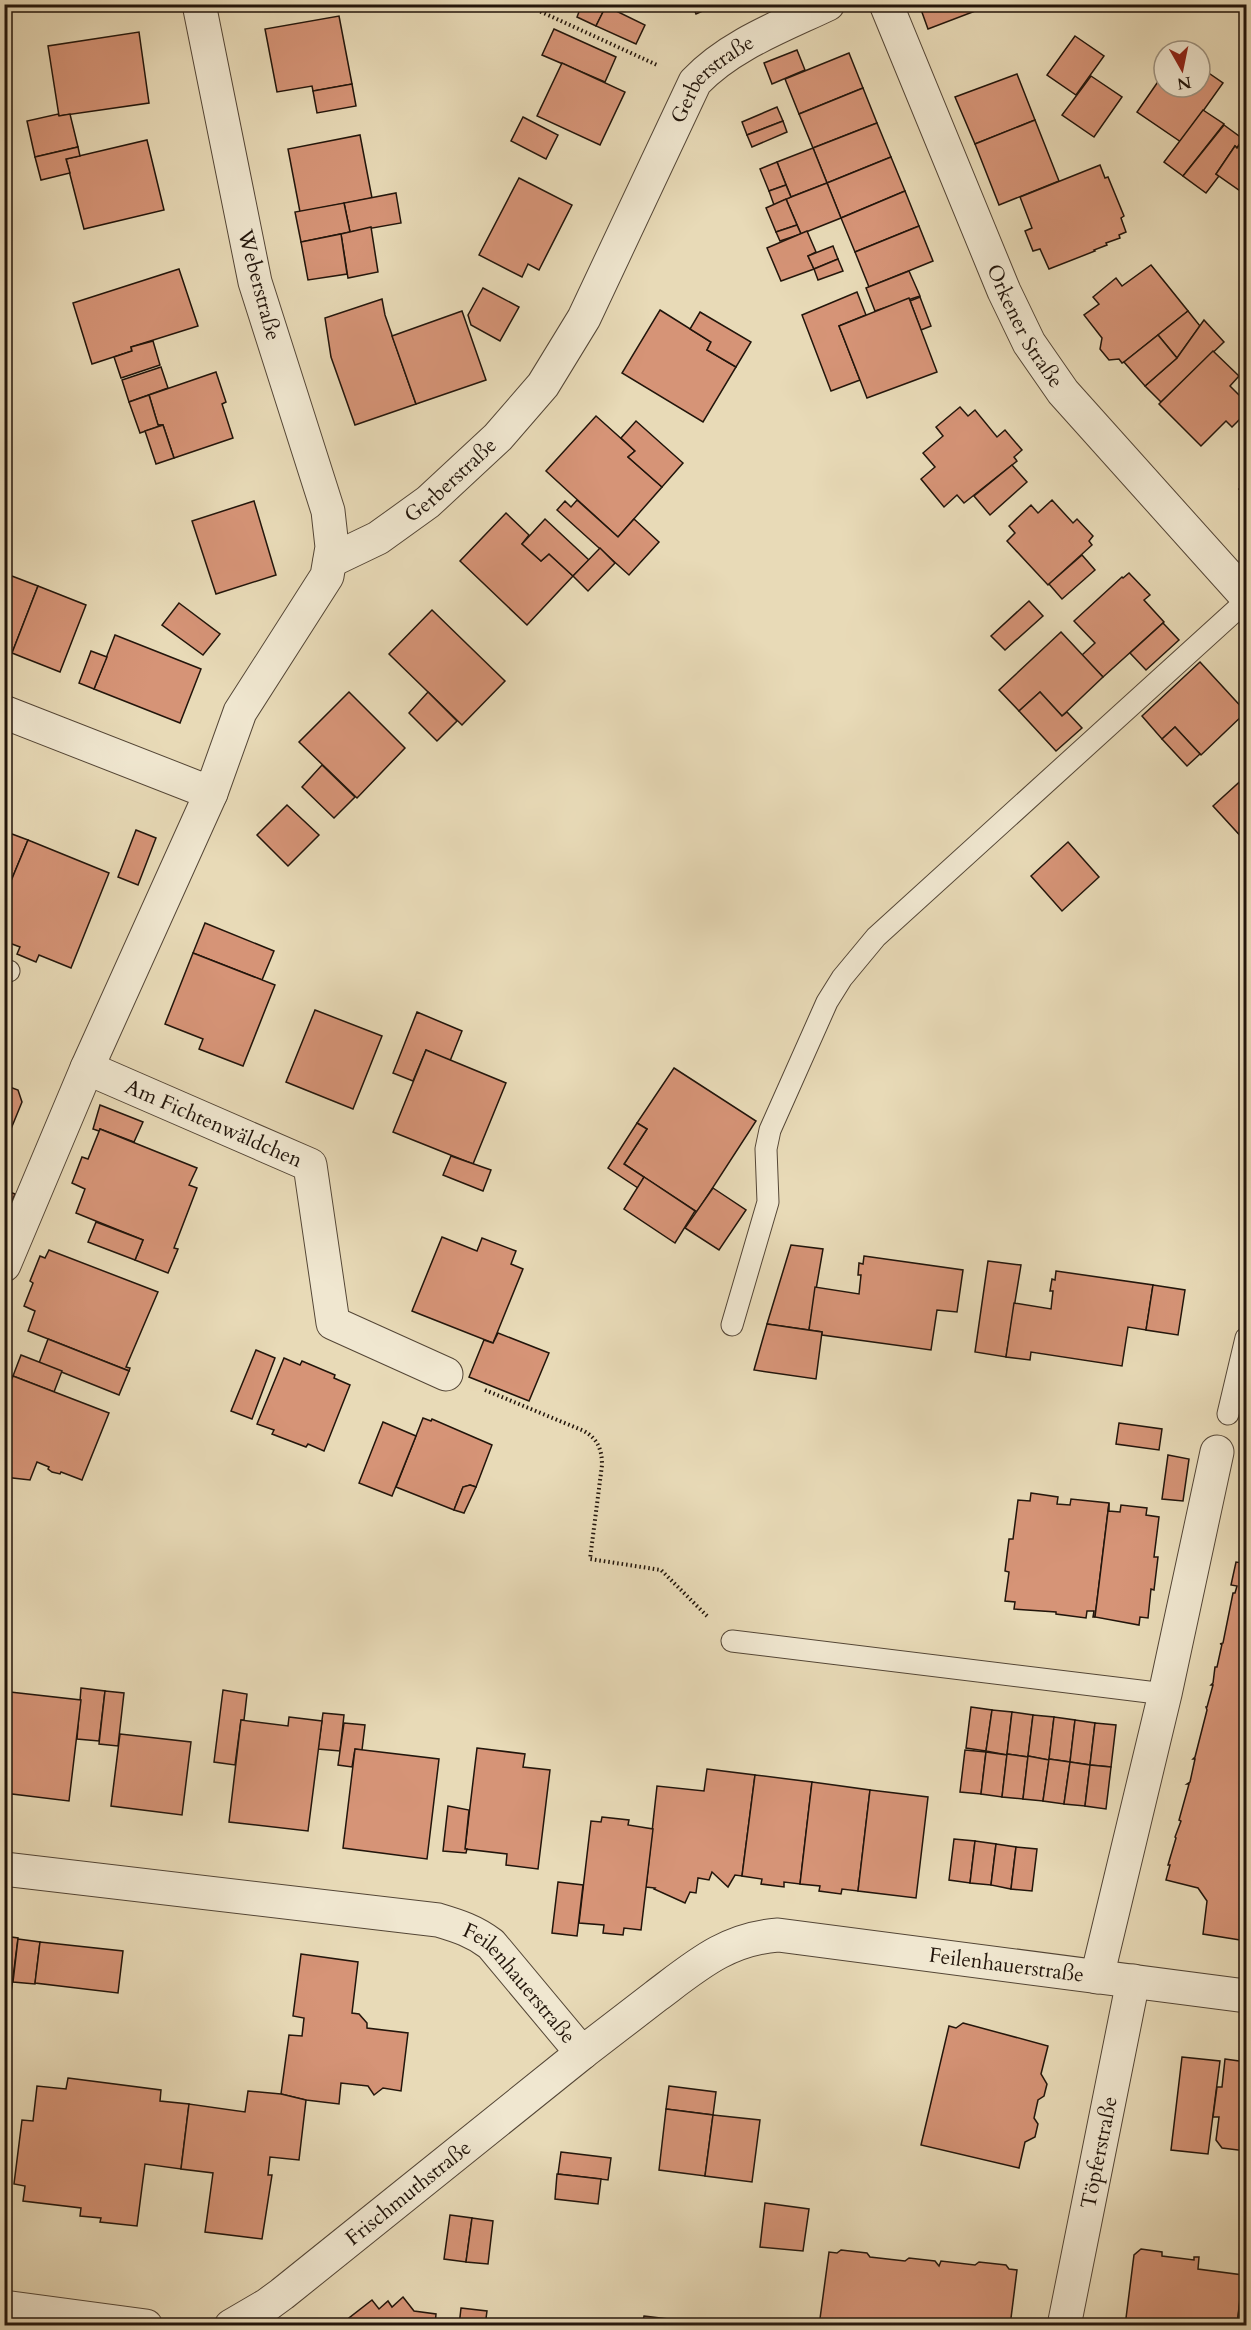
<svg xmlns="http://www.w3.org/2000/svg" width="1251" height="2330" viewBox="0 0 1251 2330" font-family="Cardo,serif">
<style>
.building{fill:#d69477;stroke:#22150b;stroke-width:1.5}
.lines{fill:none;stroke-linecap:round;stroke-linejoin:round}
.service-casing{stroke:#544636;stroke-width:23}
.minor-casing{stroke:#544636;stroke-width:35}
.tertiary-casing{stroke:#544636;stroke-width:35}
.path{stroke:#22150b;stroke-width:4;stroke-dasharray:1.5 3;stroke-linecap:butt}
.service{stroke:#f0e7d0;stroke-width:21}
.minor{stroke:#f0e7d0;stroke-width:33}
.tertiary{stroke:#f0e7d0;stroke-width:33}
.labels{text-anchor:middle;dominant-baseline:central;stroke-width:4.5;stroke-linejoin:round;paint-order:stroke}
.street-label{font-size:21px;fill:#22150b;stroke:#f0e7d0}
</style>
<rect width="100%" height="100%" fill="#e8dab7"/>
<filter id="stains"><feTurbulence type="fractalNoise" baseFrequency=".00333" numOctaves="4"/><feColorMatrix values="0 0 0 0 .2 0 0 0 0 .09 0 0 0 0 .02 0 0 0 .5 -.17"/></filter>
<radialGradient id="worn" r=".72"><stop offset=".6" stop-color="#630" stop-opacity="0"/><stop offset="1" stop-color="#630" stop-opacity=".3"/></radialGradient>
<!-- building -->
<g class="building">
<path d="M582,4L606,6L596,26L577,17Z"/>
<path d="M692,4H718L696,14Z"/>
<path d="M919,4H991V5L928,29Z"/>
<path d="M606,6L645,25L636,44L596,26Z"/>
<path d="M339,16L352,84L313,91L312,86L277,92L265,29Z"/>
<path d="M554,29L616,57L605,82L542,55Z"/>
<path d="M139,32L149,103L59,116L48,46Z"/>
<path d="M1075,36L1104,56L1076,95L1047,75Z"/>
<path d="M797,50L805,70L772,84L764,63Z"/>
<path d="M849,53L863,88L799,114L785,79Z"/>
<path d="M562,63L625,92L600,145L537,116Z"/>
<path d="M1200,67L1223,83L1181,142L1137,112L1164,73V87H1200Z"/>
<path d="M1017,74L1035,120L975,144L955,97Z"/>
<path d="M1091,76L1122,97L1094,137L1062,115Z"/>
<path d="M352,84L356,106L317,113L313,91Z"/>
<path d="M863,88L877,123L813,148L799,114Z"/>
<path d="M777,107L783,121L747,135L742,122Z"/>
<path d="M1203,110L1224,124L1183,176L1164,162Z"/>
<path d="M58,114L59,116L70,114L78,147L35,157L27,121Z"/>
<path d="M523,117L558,135L546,159L511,141Z"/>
<path d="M1035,120L1059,181L999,205L975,144Z"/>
<path d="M783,121L787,132L752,147L747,135Z"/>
<path d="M877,123L891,157L827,183L813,148Z"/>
<path d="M1224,125L1243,139L1237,148L1235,146L1216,174L1219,176L1206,193L1183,176Z"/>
<path d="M360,135L372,198L300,212L288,149Z"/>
<path d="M1246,135V195L1216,174L1235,146L1237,148Z"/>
<path d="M147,140L164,210L84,229L66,159Z"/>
<path d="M78,147L80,156L66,159L70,173L41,180L35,157Z"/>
<path d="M813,148L827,183L791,197L777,162Z"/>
<path d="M891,157L905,191L841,218L827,183Z"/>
<path d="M777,162L786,185L769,191L760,169Z"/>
<path d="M1100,165L1105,178L1108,177L1124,216L1121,218L1126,232L1119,235L1120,238L1106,243L1107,245L1094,250L1095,251L1049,269L1040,249L1033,251L1025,231L1032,228L1020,197Z"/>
<path d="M519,178L572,205L539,270L528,264L522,277L479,255Z"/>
<path d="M827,183L841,218L801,234L786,199Z"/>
<path d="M786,185L791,197L774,205L769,191Z"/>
<path d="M905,191L919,226L855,252L841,218Z"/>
<path d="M396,193L401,223L350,232L344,203Z"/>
<path d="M786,199L797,225L776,232L766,208Z"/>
<path d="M344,203L350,232L301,242L295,212Z"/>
<path d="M797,225L801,234L780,241L776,232Z"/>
<path d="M919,226L933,261L869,287L855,252Z"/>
<path d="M371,227L378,272L348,278L341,234Z"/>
<path d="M807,231L816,252L808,256L814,269L781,281L767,248Z"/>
<path d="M341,234L347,274L308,280L301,242Z"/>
<path d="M833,246L838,259L814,269L808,256Z"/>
<path d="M838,259L843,271L818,280L814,269Z"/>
<path d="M1151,265L1188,311L1124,362L1122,363L1119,359L1109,360L1100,349L1102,338L1084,315L1099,304L1093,297L1116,278L1122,286Z"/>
<path d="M179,269L198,326L131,347L132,351L92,364L73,303Z"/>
<path d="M909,271L920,296L875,311L866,288Z"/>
<path d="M483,288L519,307L500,341L471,325L468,315Z"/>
<path d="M857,292L866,315L839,326L860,380L831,391L802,315Z"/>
<path d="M920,297L931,326L921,330L910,301Z"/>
<path d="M909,298L937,372L867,398L839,326Z"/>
<path d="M382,299L385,315L416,404L355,425L331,357L325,318Z"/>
<path d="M660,310L711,342L707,350L736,367L703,422L622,373Z"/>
<path d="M462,311L486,380L416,404L392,336Z"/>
<path d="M1188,311L1200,326L1177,358L1158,335Z"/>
<path d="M700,312L751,342L736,367L707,350L711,342L690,329Z"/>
<path d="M1204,320L1224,342L1161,402L1145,386L1177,358Z"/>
<path d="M1158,335L1177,358L1145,386L1124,362Z"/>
<path d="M153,341L160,365L121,378L114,357L132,351L131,347Z"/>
<path d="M1213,351L1239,376L1230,386L1246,402V413L1232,427L1226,421L1201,446L1159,404Z"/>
<path d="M161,367L168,388L129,402L122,380Z"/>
<path d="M216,372L226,402L222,404L233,438L174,458L163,425H158L149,395Z"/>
<path d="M149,395L158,425H163L140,433L129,402Z"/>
<path d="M960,407L968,416L975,410L997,437L1005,430L1022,450L1014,457L1017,461L964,503L957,495L944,507L921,479L935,467L923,453L943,436L936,427Z"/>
<path d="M596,416L635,451L628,457L662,487L618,537L546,471Z"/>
<path d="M636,421L683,463L662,487L628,457L635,451L621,438Z"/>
<path d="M163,425L174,458L156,464L145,431Z"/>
<path d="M1012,465L1027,482L990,515L974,496Z"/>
<path d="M1246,483V497L1239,489Z"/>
<path d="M577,500L618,537L634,519L659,542L629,575L557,510L565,501L571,507Z"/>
<path d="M1052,500L1073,523L1077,519L1093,536L1089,541L1092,545L1048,585L1007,541L1015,533L1009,526L1031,505L1038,513Z"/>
<path d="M254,501L276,575L216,594L192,521Z"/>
<path d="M506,513L529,535L522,544L541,561L549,554L573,576L527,625L460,561Z"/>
<path d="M545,519L589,560L573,576L549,554L541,561L522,544Z"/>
<path d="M600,548L615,563L588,591L573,576Z"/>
<path d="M1082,555L1095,570L1062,599L1049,584Z"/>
<path d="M4,573L38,586L12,653L4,650Z"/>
<path d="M1129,573L1150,595L1144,600L1164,622L1103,677L1082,655L1095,643L1074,621L1122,577L1123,578Z"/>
<path d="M38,586L86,605L60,672L12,653Z"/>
<path d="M1029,601L1043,616L1005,650L991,636Z"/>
<path d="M179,603L220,634L203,655L162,625Z"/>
<path d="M432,610L505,681L462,725L389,654Z"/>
<path d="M1163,623L1179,640L1146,670L1130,653Z"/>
<path d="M1061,632L1103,677L1062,716L1040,692L1019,711L999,690Z"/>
<path d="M115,635L201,669L180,723L94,689Z"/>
<path d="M91,651L107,657L94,689L79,683Z"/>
<path d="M1200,662L1246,712L1201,755L1175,727L1162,739L1142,716Z"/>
<path d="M349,692L405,748L357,798L299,742Z"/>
<path d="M428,692L457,721L437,741L409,713Z"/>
<path d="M1040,692L1062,716L1067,712L1082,728L1056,751L1019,711Z"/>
<path d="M1175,727L1200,754L1187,766L1162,739Z"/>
<path d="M322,765L355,797L334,818L302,787Z"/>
<path d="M1246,776V842L1213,806Z"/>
<path d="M287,805L319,835L288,866L257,835Z"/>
<path d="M136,830L156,838L138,885L118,877Z"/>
<path d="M4,831L28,840L4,898Z"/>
<path d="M28,840L109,873L71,968L39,955L36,962L17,954L20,947L4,941V898Z"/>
<path d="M1068,842L1099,877L1062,911L1031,876Z"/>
<path d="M205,923L274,951L262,980L193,953Z"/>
<path d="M193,953L275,985L243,1066L199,1049L203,1039L165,1024Z"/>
<path d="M315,1010L382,1036L353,1109L286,1082Z"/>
<path d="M417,1012L462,1031L450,1061L426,1050L413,1081L393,1073Z"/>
<path d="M426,1050L506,1083L473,1164L393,1132Z"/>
<path d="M674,1068L756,1121L697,1212L624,1164L647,1129L637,1123Z"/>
<path d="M7,1086L18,1090L22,1102L4,1146V1087Z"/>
<path d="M100,1105L143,1122L134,1142L100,1129L99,1131L93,1129Z"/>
<path d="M637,1123L647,1129L624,1164L644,1177L638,1188L608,1168Z"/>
<path d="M100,1129L197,1168L189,1185L197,1188L174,1248L178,1249L168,1273L135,1260L143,1240L76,1213L85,1189L72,1183L82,1157L88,1159Z"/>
<path d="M451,1156L491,1170L483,1191L443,1175Z"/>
<path d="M644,1177L695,1211L675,1243L624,1209Z"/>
<path d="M713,1188L746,1210L719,1250L685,1228Z"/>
<path d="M4,1190L15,1194L4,1221Z"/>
<path d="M96,1222L143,1240L135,1260L88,1242Z"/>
<path d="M442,1237L477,1251L482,1238L516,1251L511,1264L523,1269L493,1343L412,1311Z"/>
<path d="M791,1245L823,1249L809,1330L767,1324Z"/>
<path d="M49,1250L158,1292L126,1367L130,1368L129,1371L28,1331L35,1311L24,1306L33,1283L30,1281L40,1256L45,1258Z"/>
<path d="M864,1256L963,1270L957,1312L937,1310L931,1350L822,1335V1332L809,1330L815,1287L859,1294L861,1275H858L859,1263L863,1264Z"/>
<path d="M988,1261L1021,1265L1006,1357L975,1352Z"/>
<path d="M1056,1271L1153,1285L1146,1330L1128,1327L1122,1366L1031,1352L1030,1360L1006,1357L1014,1303L1051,1309L1053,1291H1050L1052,1279L1055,1280Z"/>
<path d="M1153,1285L1185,1290L1178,1335L1146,1330Z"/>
<path d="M767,1324L822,1332L816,1379L754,1370Z"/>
<path d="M498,1333L549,1353L529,1401L469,1377L484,1340L493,1343Z"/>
<path d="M48,1339L129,1371L119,1395L39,1363Z"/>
<path d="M256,1350L275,1358L252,1419L231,1411Z"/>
<path d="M21,1355L62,1371L54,1392L13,1376Z"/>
<path d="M284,1358L300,1365L302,1361L335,1375L334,1378L350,1385L324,1451L308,1444L306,1447L272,1434L274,1430L257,1424Z"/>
<path d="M4,1372L13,1376L4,1398Z"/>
<path d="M13,1376L109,1413L82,1480L61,1472L60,1474L52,1472L48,1469L49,1467L37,1462L30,1480L4,1477V1398Z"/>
<path d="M423,1418L431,1421L432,1419L492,1445L476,1487L470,1485L463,1487L454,1510L396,1487Z"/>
<path d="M383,1422L416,1436L392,1496L359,1483Z"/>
<path d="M1119,1423L1162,1429L1159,1450L1116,1444Z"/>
<path d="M1168,1455L1189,1459L1183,1501L1162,1499Z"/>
<path d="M470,1485L476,1487L464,1513L454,1510L463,1487Z"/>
<path d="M1031,1493L1058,1497L1057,1504L1070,1505L1071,1499L1109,1503L1095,1617H1093L1094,1611H1087L1086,1618L1056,1614V1612L1014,1609L1015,1602L1005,1601L1009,1572L1005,1571L1009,1539H1013L1018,1500L1030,1501Z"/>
<path d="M1109,1503V1511L1120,1512L1121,1505L1147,1508L1146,1515L1159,1517L1154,1557H1158L1154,1590L1151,1589L1148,1618L1140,1617L1139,1625L1095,1617Z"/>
<path d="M1244,1553L1246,1554V1939L1240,1940L1203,1934L1207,1901L1198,1888L1166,1880L1170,1865H1168L1176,1838L1175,1837L1181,1821L1179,1820L1189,1784H1187L1190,1782L1195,1759H1193L1195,1757L1207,1710L1206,1707H1207L1213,1685H1211L1213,1683L1215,1667H1217L1222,1644H1220L1223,1643L1233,1593H1235L1237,1586L1231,1585L1236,1562L1242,1563Z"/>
<path d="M81,1688L105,1691L99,1741L77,1739Z"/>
<path d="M223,1690L247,1694L244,1720H241L235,1765L214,1762Z"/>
<path d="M105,1691L124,1693L118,1746L99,1744Z"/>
<path d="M10,1692L81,1700L69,1801L4,1793V1735Z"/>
<path d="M971,1707L992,1710L986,1751L966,1748Z"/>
<path d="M992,1710L1012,1712L1007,1755L986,1751Z"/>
<path d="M1012,1712L1033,1715L1028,1757L1007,1754Z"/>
<path d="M323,1713L344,1715L340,1751L318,1749Z"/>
<path d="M1033,1715L1054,1717L1049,1760L1028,1756Z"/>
<path d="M289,1717L322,1721L308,1831L229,1822L241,1720L288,1726Z"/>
<path d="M1054,1717L1075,1720L1070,1762L1049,1759Z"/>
<path d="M1075,1720L1095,1723L1090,1765L1070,1762Z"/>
<path d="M344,1723L365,1725L362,1750L355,1749L352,1767L338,1765Z"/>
<path d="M1095,1723L1116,1725L1111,1767L1090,1765Z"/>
<path d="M120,1734L191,1742L182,1815L111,1806Z"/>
<path d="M477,1748L525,1754L523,1767L550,1770L538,1869L506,1865L507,1854L465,1849Z"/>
<path d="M355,1749L439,1759L427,1859L343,1848Z"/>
<path d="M965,1750L986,1752L981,1794L960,1792Z"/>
<path d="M986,1752L1007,1755L1002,1797L981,1794Z"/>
<path d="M1007,1754L1028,1757L1023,1799L1002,1797Z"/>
<path d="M1028,1756L1049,1760L1043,1801L1023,1799Z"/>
<path d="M1049,1759L1070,1762L1064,1804L1043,1801Z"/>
<path d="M1070,1762L1090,1765L1085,1806L1064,1804Z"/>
<path d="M1090,1765L1111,1767L1106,1809L1085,1806Z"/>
<path d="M707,1769L755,1775L742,1876L735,1875L728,1887L712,1872L709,1880L698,1878L696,1893L690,1892L685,1903L654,1889L655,1888L646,1887L657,1786L704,1791Z"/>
<path d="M755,1775L812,1782L800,1884L784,1882V1887L761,1884L762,1879L742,1876Z"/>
<path d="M812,1782L870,1790L858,1891L842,1889L841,1894L819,1891L820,1886L800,1884Z"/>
<path d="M870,1790L928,1797L916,1898L858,1891Z"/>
<path d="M448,1806L469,1810L465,1849H467L466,1853L443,1851Z"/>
<path d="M602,1817L629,1820L628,1825L653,1829L641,1930L624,1928L623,1935L603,1933L604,1925L579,1923L591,1821L601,1822Z"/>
<path d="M954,1839L975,1841L970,1883L949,1880Z"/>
<path d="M975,1841L996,1844L991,1885L970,1883Z"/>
<path d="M996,1844L1016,1847L1011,1889L991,1885Z"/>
<path d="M1016,1847L1037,1849L1032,1891L1011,1889Z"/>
<path d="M558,1882L583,1885L577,1936L552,1933Z"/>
<path d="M4,1936L18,1938L7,2024L4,2023Z"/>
<path d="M18,1939L40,1942L35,1984L13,1982Z"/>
<path d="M40,1942L123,1951L118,1993L35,1983Z"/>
<path d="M301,1954L358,1962L352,2013L359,2014L367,2023V2028L408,2033L401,2091L383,2088L374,2095L368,2086L341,2083L339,2104L306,2100L281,2094L289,2035L302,2036L304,2018L293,2016Z"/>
<path d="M963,2023L1048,2046L1041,2074L1047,2084L1044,2096L1038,2100L1034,2118L1038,2124L1035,2137L1025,2142L1019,2168L921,2145L949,2026L956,2028Z"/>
<path d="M1182,2057L1220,2061L1208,2154L1171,2150Z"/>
<path d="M1225,2059L1246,2062V2151L1222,2148L1216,2140L1219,2117H1213L1217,2087H1222Z"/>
<path d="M68,2078L161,2090L160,2101L189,2104L181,2169L145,2164L137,2226L100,2222L101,2218L80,2216L81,2208L23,2201L25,2186L14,2184L22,2120L33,2121L37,2086L66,2089Z"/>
<path d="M669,2086L716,2092L713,2115L666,2109Z"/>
<path d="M248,2091L281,2094L306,2100L299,2160L270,2157L268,2175H272L262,2239L205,2232L213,2173L181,2169L189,2104L245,2112Z"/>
<path d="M666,2109L713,2115L705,2176L659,2170Z"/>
<path d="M713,2115L760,2120L752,2182L705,2176Z"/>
<path d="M561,2152L611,2158L608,2180L558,2174Z"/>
<path d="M557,2174L601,2179L598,2204L555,2199Z"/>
<path d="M765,2203L809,2209L803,2251L760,2247Z"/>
<path d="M450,2215L472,2218L466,2262L444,2259Z"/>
<path d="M472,2218L493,2221L488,2264L466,2262Z"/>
<path d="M1141,2249L1162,2252V2256L1194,2260V2257H1199L1198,2269L1243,2275L1237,2326H1125L1134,2255Z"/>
<path d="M841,2250L867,2253L870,2257L905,2261L909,2258L935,2261L939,2266L941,2261L975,2265L979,2262L1006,2265L1009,2269L1017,2270L1010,2326H819L829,2252L837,2253Z"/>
<path d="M1241,2288H1246V2326H1237Z"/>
<path d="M403,2297L414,2311L436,2314L435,2326H355L349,2318L372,2300L379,2309L388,2301L392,2307Z"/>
<path d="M461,2308L487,2311L485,2326H459Z"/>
<path d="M644,2316L668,2319L667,2326H642Z"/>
<path d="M668,2319L712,2324V2326H667Z"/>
</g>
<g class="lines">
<!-- service casing -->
<g class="service-casing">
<g id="service">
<path d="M4,970L9,971"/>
<path d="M732,1325L768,1202L766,1149L770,1130L827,1002L842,978L876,937L1246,601"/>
<path d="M1228,1414L1246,1338"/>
<path d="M732,1641L1165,1694"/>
</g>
</g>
<!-- minor casing -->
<g class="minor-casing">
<g id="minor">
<path id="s1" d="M330,561L378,538L428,502L498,437L543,385L584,318L695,82C730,45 782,26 828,4"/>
<path d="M4,712L211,793L240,712L327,576L332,547L328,511L255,282L199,4"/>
<path id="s2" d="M211,793L87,1068L310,1165L333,1323L446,1374"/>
<path d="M4,1265L87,1068"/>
<path id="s3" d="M4,1869L438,1920C458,1926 474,1931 491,1944L582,2053C607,2034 631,2015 656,1996C696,1966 726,1939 778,1935L1246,1996"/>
<path d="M1097,1977L1165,1694L1217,1452"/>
<path d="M4,2307L146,2326"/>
<path id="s4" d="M231,2326L267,2305L282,2294L582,2053"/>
<path id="s5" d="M1064,2326L1133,1981"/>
</g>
</g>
<!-- tertiary casing -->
<g class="tertiary-casing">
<g id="tertiary">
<path id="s6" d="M886,4L1004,291L1029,343L1063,392L1246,596"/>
</g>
</g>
<!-- path -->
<g class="path">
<path d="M524,4L657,65"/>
<path d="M485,1390L584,1431C598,1439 602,1450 602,1465L590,1559L661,1570L707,1616"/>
</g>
<!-- service -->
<use href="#service" class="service"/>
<!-- minor -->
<use href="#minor" class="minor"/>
<!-- tertiary -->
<use href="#tertiary" class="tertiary"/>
</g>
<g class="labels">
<!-- street labels -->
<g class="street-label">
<text stroke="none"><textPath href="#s1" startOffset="632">Gerberstraße</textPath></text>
<text transform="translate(259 285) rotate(75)">Weberstraße</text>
<text stroke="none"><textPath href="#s6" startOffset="351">Orkener Straße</textPath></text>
<text stroke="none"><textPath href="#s1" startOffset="146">Gerberstraße</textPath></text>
<text stroke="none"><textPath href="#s2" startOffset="440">Am Fichtenwäldchen</textPath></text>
<text stroke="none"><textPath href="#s3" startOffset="1100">Feilenhauerstraße</textPath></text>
<text stroke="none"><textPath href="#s3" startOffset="543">Feilenhauerstraße</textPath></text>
<text stroke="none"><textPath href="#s5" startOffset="177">Töpferstraße</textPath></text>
<text stroke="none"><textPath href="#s4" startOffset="222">Frischmuthstraße</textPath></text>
</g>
</g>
<!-- margin -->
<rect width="1251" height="2330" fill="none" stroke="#e8dab7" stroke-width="24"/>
<rect x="6" y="6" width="1239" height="2318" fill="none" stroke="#22150b" stroke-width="3"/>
<rect x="12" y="12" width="1227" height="2306" fill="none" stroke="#22150b" stroke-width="1.5"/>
<!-- north arrow -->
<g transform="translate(1182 69) rotate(171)"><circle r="28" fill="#f0e7d0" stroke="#9e9381" stroke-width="1.5"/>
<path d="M0-4.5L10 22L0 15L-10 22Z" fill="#8f2418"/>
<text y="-9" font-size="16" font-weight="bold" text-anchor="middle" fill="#22150b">N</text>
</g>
<rect width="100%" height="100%" filter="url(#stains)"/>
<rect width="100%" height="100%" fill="url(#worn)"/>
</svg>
